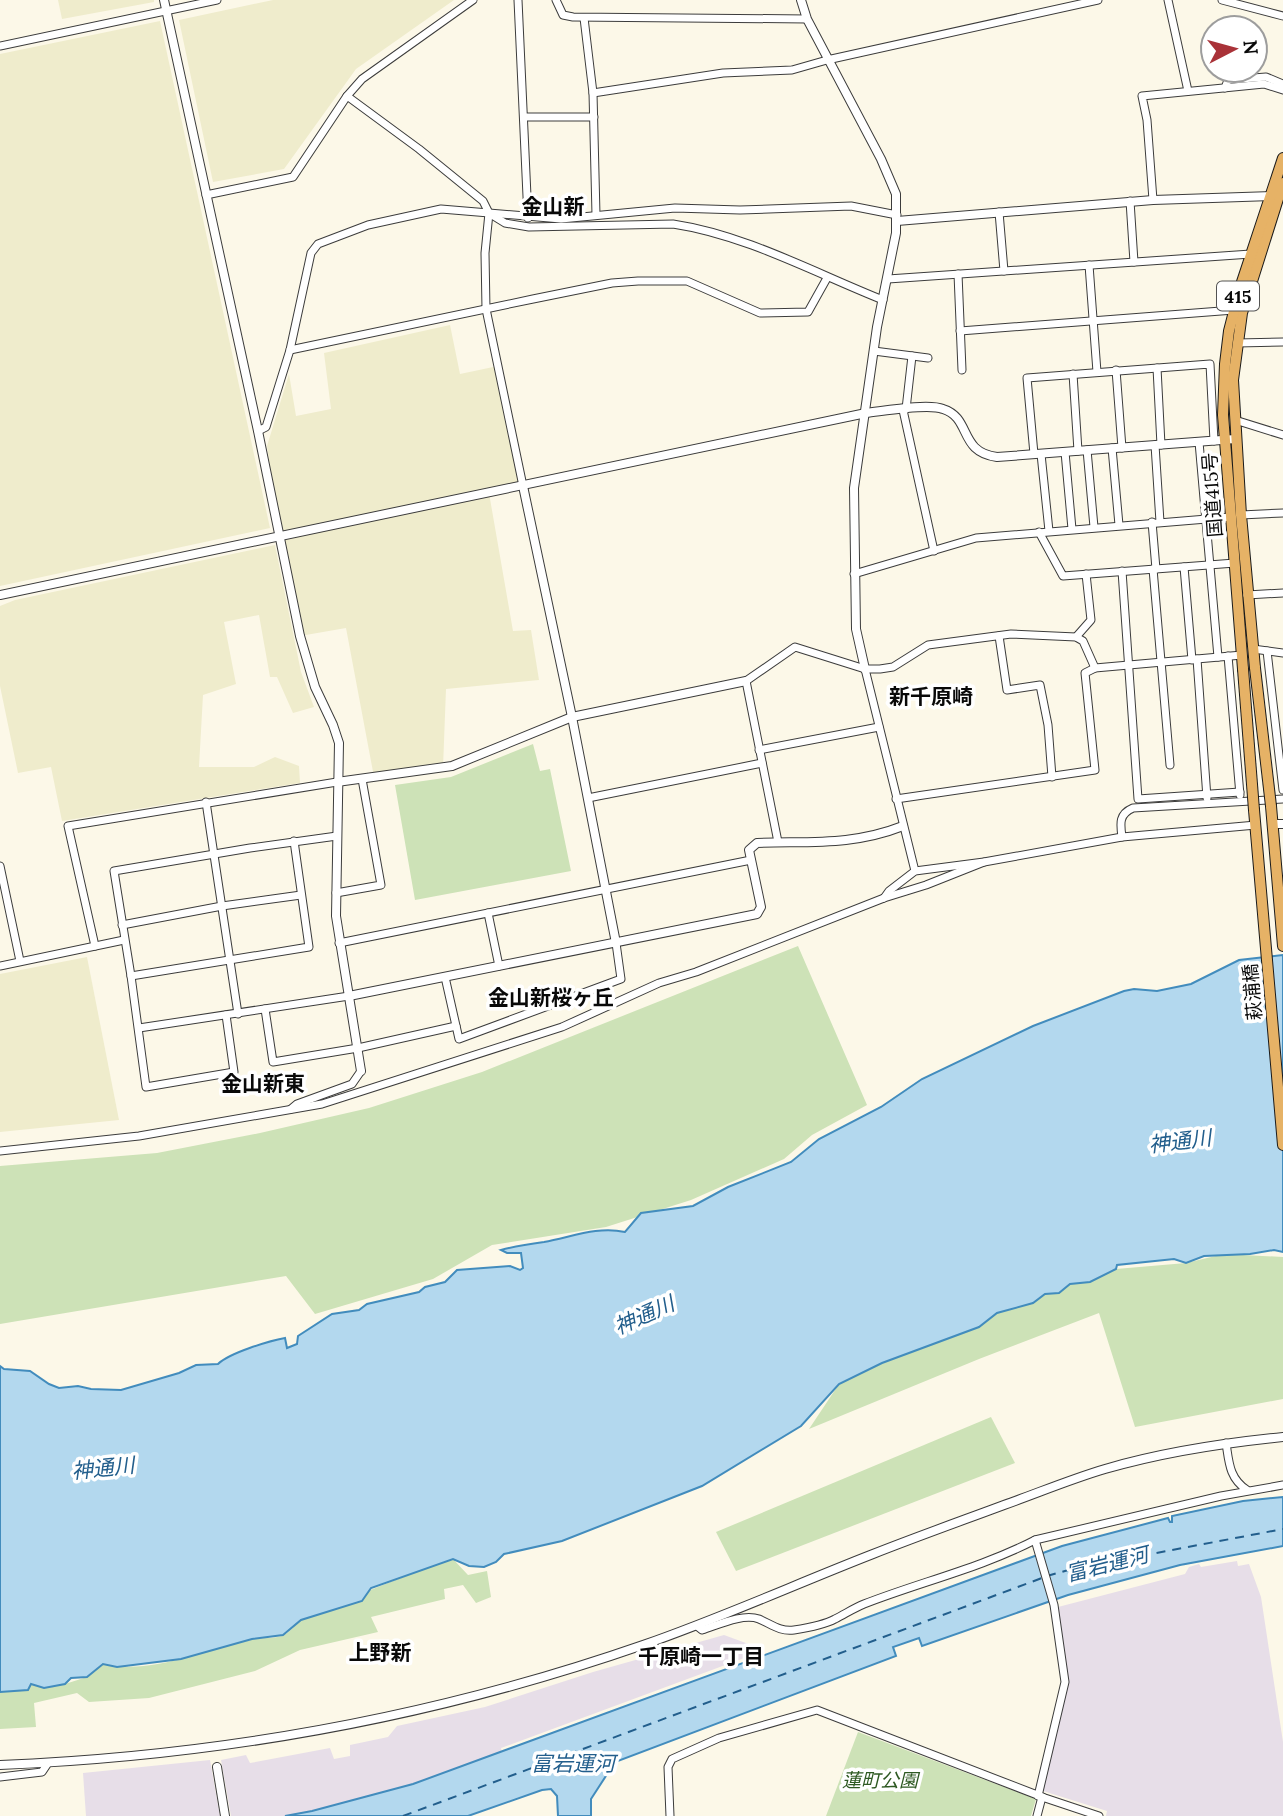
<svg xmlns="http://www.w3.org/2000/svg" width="1283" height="1816" viewBox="0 0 1283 1816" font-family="Lora,'Noto Sans JP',serif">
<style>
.industrial{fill:#e7dee8}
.farmland{fill:#efeccc}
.green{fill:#cde2b7}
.water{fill:#b3d8ee;stroke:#428cbd;stroke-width:2}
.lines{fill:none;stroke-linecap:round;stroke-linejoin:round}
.ferry{stroke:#225e8c;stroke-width:2;stroke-dasharray:9 7;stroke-linecap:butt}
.minor-casing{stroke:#3c3c3c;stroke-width:9}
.tertiary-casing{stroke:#3c3c3c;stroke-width:10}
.trunk-casing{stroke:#1a1a1a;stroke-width:12}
.minor{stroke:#fff;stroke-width:7}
.tertiary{stroke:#fff;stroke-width:8}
.trunk{stroke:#e6b266;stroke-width:10}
.trunk-bridge-casing{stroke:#1a1a1a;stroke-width:12;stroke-linecap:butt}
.trunk-bridge{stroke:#e6b266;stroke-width:10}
.labels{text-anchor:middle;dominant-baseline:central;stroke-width:7;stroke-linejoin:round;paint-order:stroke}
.shield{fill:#fff;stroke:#535353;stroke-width:2}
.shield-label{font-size:18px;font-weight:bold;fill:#090909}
.street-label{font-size:19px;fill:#090909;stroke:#fff}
.park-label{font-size:19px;font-style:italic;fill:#2e5922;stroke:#fff}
.neighbourhood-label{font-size:21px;font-weight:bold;fill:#090909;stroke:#fff}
.water-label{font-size:21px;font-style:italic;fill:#225e8c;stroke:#fff}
</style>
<rect width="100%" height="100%" fill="#fcf8e8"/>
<!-- industrial -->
<g class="industrial">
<path d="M1237,1561L1238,1566L1249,1564L1261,1597L1283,1742V1816H1106L1107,1811L1043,1791L1068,1684L1058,1607L1185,1574L1189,1567L1199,1564L1201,1567Z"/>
<path d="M724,1635L754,1646L755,1654L501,1748L502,1753L413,1784L312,1811L285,1816H231L221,1760L246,1755L250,1763L330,1748L334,1759L350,1756V1745L388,1737L397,1726L485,1707L593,1672Z"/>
<path d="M210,1760L220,1816H86L83,1773Z"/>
</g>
<!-- farmland -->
<g class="farmland">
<path d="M58,0H154V2L62,19Z"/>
<path d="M273,0H454L356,69L284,169L213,182L179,20Z"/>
<path d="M160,21L270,528L0,586V54Z"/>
<path d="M450,325L460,374L498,366L523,486L489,493L513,631L531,630L539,680L446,689L443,768L374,777L346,628L300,636L280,536L267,446L289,374L296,416L331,409L324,353Z"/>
<path d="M275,545L301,672L314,707L293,713L277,677H270L259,615L224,622L236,684L203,695L199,767H254L275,757L299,766L300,783L62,821L51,767L18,773L0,686V606L15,600Z"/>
<path d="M87,957L119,1120L0,1132V974Z"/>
</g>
<!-- green -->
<g class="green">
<path d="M533,744L540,771L550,769L571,871L415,900L395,785L451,777Z"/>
<path d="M798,946L867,1105L812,1135L784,1159L691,1200L606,1227L492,1245L433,1279L315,1314L286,1276L0,1324V1166L157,1153L260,1133L369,1108L482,1072Z"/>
<path d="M1224,1254L1283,1257V1399L1135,1427L1099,1313L979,1359L809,1429L839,1384L882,1363L979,1327L997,1313L1033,1303L1045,1294L1059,1293L1070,1284L1090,1282L1116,1269L1186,1263Z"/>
<path d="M991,1417L1015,1463L736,1571L716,1532Z"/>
<path d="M453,1559L468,1575L487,1571L491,1597L476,1603L463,1585L444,1589L445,1599L371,1617L378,1632L300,1650L255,1671L149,1698L89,1702L77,1693L34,1703L36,1727L0,1729V1692L30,1684L44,1688L65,1684L87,1677L103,1664C151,1675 203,1650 250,1640C260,1637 273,1639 282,1636C290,1633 296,1623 303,1619C352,1596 402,1577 453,1559Z"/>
<path d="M858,1732L1036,1799L1031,1816H826Z"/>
</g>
<!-- water -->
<g class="water">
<path d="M1283,955V1252L1274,1250L1250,1254L1204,1256L1186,1263L1174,1259L1117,1265L1116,1269L1090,1282L1070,1284L1059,1293L1045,1294L1033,1303L997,1313L979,1327L882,1363L839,1384L801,1426L702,1486L562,1541L504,1554L496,1562L484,1567L469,1566L453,1559L371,1588L362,1601L301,1620L283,1635L252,1639L181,1659L117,1667L103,1664L87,1677L71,1678L65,1684L44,1688L31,1684L28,1690L0,1692V1366L4,1369L30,1371L49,1384L59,1388L78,1386L91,1389L121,1390L179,1373L196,1365L218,1364C229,1353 269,1341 285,1338L287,1348L297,1344L298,1336L332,1314L359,1310L367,1304L419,1292L425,1287L445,1282L457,1270L510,1266L520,1270L523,1268L521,1253H507L501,1250C516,1246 529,1244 544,1242C572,1237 597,1226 625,1232L641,1213L693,1206L728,1187L791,1162L819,1139L881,1107L922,1079L1033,1026L1124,991L1134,989L1157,991L1191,984L1239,960Z"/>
<path d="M1283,1497V1546L1180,1565L1068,1595L922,1646L919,1638L893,1647L896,1656L615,1762L591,1799V1816H558L557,1796L551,1789L542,1790L468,1816H285L312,1811L413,1784L1062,1546L1168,1518L1170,1522H1172V1516L1243,1501Z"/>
</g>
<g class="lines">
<!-- ferry -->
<g class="ferry">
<path d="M1047,1576L1072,1569L1283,1529"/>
<path d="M403,1816L1042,1578"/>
</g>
<!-- minor casing -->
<g class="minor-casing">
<g id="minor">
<path d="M518,0L528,218"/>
<path d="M556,0L563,15L573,17L807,19"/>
<path d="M1168,0L1188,91"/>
<path d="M1222,0L1283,16"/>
<path d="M584,18L593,93L596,215"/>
<path d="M0,46L217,0"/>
<path d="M1225,88L1228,80L1266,77L1283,84"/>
<path d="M593,93L723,73L792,70L827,60L1098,0"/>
<path d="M347,96L419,149L483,201L489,213L485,253L486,309L523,486"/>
<path d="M524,117H594"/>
<path d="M206,195L293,177L347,96L362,79L473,0"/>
<path d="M1153,200L1147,120L1142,96L1264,84L1283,90"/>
<path d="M1130,201L1134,262"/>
<path d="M999,212L1004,271"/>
<path d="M492,215L505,223L529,227L673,224C746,235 815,273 883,300"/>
<path d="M1089,265L1097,372"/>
<path d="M958,274L962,370"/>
<path d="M888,279L1251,254"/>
<path d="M960,331L1234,310"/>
<path d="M1237,343L1283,342"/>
<path d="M290,350L533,299L612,283L638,281H687L760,313L808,312L827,278"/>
<path d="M874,351L928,358"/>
<path d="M1157,368L1161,445"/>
<path d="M1116,370L1122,448"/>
<path d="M1073,374L1078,451"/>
<path d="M906,409L912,356"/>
<path d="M903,410L934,551"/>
<path d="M1235,420L1283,435"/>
<path d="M258,431L266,427L290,350L311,253L318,244L368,225L441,209L561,219L675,208L740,210L851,206L897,215"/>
<path d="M1199,442L1218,657"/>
<path d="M1155,445L1160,522"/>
<path d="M1112,448L1119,525"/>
<path d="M1087,450L1094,527"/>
<path d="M1065,452L1072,529"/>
<path d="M1034,454L1027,378L1210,364L1214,441"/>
<path d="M1041,454L1049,531"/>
<path d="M1241,515L1283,513"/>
<path d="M1152,522L1156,569"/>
<path d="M1039,532L1063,576L1235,563"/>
<path d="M1184,567L1192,660"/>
<path d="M1153,569L1170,765"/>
<path d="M1122,571L1138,799L1240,792"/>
<path d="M854,574L976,538L1231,517"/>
<path d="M1247,595L1283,593"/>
<path d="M999,636L1007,690L1040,685L1048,725L1052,777"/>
<path d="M1076,637L1091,620L1086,574"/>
<path d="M1253,649L1283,653"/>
<path d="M1267,651L1283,790"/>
<path d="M1228,656L1240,795"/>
<path d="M1197,659L1207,798"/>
<path d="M865,669L915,871"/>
<path d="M759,750L879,727"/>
<path d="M588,798L762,763"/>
<path d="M896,799L1095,770L1085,673L1095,668"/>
<path d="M206,802L238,1014"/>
<path d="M1122,837C1120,823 1119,814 1133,808L1283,799"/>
<path d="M778,842L746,681L795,647L865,669H880L893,667L928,645L1011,634L1076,637L1083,641L1095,668L1242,655"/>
<path d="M0,866L20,961"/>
<path d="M336,893L381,885L362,779"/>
<path d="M884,898L889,891L915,871L984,862L1122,837L1256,825"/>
<path d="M488,913L499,966"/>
<path d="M122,925L222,906L301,895"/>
<path d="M339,943L751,860"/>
<path d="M95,946L68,826L337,782"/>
<path d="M0,966L124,940"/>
<path d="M131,976L309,947L294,841"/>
<path d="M445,977L459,1039L621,979L616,943"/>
<path d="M265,1009L273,1062L358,1048L456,1026"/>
<path d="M226,1015L234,1072L146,1087L131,976L114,871L250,848L337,836"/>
<path d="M139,1028L349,996"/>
<path d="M291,1109L297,1104L352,1084L361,1071"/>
<path d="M0,1151L139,1136L322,1104L562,1027L659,983L696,972L884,898L926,885L984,862"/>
<path d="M1226,1443C1229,1462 1229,1478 1247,1490"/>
<path d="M1035,1540L1054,1605L1065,1682L1038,1796"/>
<path d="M697,1626L702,1630C718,1625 743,1613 759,1619C771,1624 780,1632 794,1630C807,1628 824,1625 835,1619C845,1614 854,1608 864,1604C920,1582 981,1568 1035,1540L1221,1496L1283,1485"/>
<path d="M0,1777L42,1772L48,1763"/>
<path d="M670,1816L668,1767L672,1759L719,1738L817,1710L1045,1798L1099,1816"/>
<path d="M1037,1816L1042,1797"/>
</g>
</g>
<!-- tertiary casing -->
<g class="tertiary-casing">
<g id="tertiary">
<path d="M164,0L258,431L300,636L315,687L333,725L339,743L336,916L361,1071"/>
<path d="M801,0L807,19L881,159L896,194V233L877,327L854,488L856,629L865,669"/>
<path d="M897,221L1153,200L1273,196"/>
<path d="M523,486L572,717L616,943"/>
<path d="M0,595L866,413C884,411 928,403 943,409C972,418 958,452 997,457L1235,439"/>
<path d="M337,782L452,766L572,717L746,681"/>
<path d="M1272,824H1283"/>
<path d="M349,996L757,914L761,907L749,850L757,843C809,841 852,846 903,826"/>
<path d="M0,1765C218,1756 436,1717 643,1645C721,1618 796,1584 873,1554C916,1537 961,1521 1004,1505C1038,1493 1071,1479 1105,1469C1163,1452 1223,1443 1283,1437"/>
<path d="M217,1767L225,1816"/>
</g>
</g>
<!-- trunk casing -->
<g class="trunk-casing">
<g id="trunk">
<path d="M1255,668L1241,515L1233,380L1242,313L1283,183"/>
<path d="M1243,669L1223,415L1225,364L1229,331L1240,288L1283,158"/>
<path d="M1271,806L1283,946"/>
<path d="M1254,810L1283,1145"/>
</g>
</g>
<!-- minor -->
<use href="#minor" class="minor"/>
<!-- tertiary -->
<use href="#tertiary" class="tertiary"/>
<!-- trunk -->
<use href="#trunk" class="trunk"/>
<!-- trunk-bridge casing -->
<g class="trunk-bridge-casing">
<g id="trunk-bridge">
<path d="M1255,668L1271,806"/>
<path d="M1243,669L1254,810"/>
</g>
</g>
<!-- trunk-bridge -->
<use href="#trunk-bridge" class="trunk-bridge"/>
</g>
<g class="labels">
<!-- shield labels -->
<rect class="shield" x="1217" y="281.5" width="42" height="29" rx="5"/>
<g class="shield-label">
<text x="1238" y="296">415</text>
</g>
<!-- street labels -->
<g class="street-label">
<text transform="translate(1212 495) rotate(-94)">国道415号</text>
<text transform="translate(1252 992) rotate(-95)">萩浦橋</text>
</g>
<!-- park labels -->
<g class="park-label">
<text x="880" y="1780">蓮町公園</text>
</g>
<!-- neighbourhood labels -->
<g class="neighbourhood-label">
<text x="553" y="206">金山新</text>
<text x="931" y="696">新千原崎</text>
<text x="551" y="997">金山新桜ヶ丘</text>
<text x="263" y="1083">金山新東</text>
<text x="380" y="1652">上野新</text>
<text x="701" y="1656">千原崎一丁目</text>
</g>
<!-- water labels -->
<g class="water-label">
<text transform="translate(1180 1141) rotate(-7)">神通川</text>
<text transform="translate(644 1315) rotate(-24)">神通川</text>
<text transform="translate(103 1468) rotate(-6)">神通川</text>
<text transform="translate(1107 1564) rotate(-14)">富岩運河</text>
<text x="573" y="1763">富岩運河</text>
</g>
</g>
<!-- north arrow -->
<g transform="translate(1234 49) rotate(84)"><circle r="33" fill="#ffffff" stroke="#9d9d9d" stroke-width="2"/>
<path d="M0-5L12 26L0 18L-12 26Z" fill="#a93238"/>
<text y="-10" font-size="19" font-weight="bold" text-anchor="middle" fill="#090909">N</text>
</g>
</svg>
